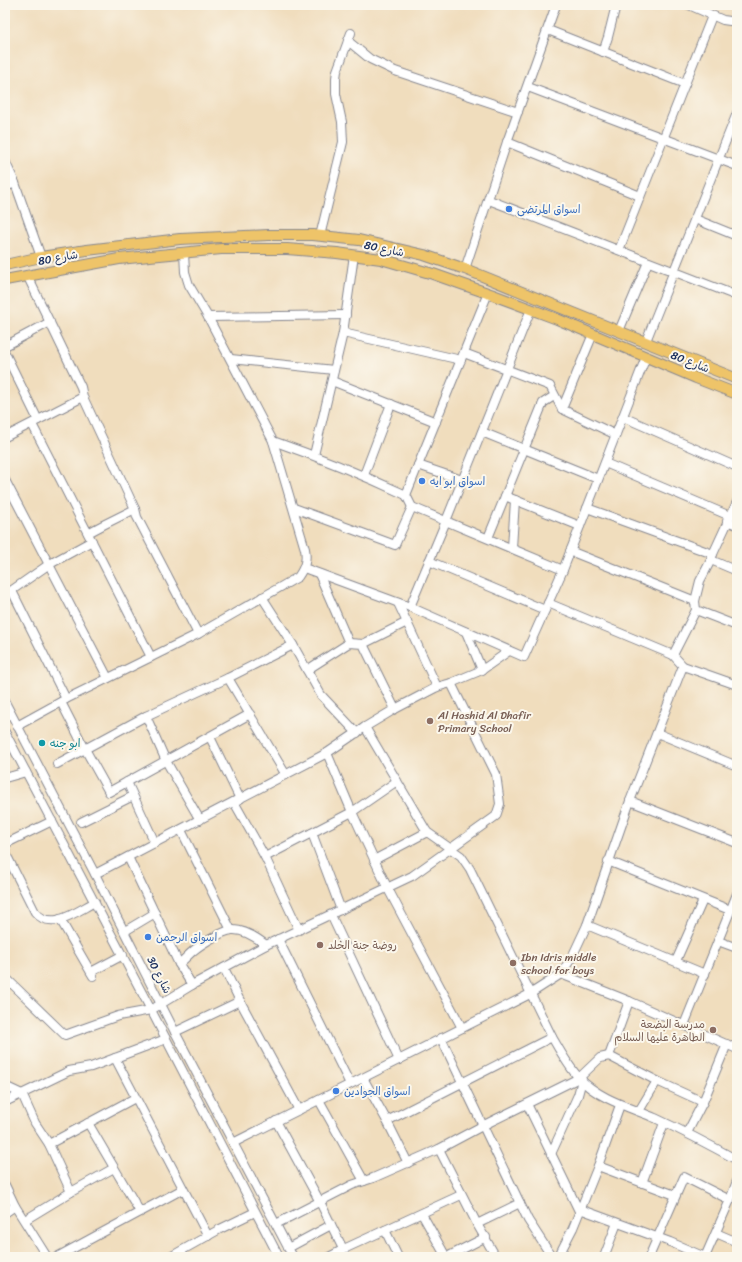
<svg xmlns="http://www.w3.org/2000/svg" width="742" height="1262" viewBox="0 0 742 1262" font-family="Sriracha,'Playpen Sans Arabic',sans-serif">
<style>
.lines{fill:none;stroke-linecap:round;stroke-linejoin:round}
.minor-casing{stroke:#86868e;stroke-width:10}
.major-casing{stroke:#86868e;stroke-width:12}
.minor{stroke:#fff;stroke-width:8}
.major{stroke:#eec469;stroke-width:10}
.shop-dot{fill:#3f7fe0;stroke:#fbf7ec;stroke-width:1.5}
.education-dot{fill:#8d6e63;stroke:#fbf7ec;stroke-width:1.5}
.culture-dot{fill:#0f9aa8;stroke:#fbf7ec;stroke-width:1.5}
.labels{text-anchor:middle;dominant-baseline:central;stroke-width:4;stroke-linejoin:round;paint-order:stroke}
.shop-label{font-size:11px;fill:#366cbe;stroke:#fbf7ec;text-anchor:start}
.street-label{font-size:11px;fill:#1b2f5e;stroke:#fbf7ec}
.education-label{font-size:11px;fill:#785e54;stroke:#fbf7ec;text-anchor:start}
.culture-label{font-size:11px;fill:#0d838f;stroke:#fbf7ec;text-anchor:start}
</style>
<rect width="100%" height="100%" fill="#fbf7ec"/>
<filter id="ink" filterUnits="userSpaceOnUse"><feTurbulence type="fractalNoise" baseFrequency=".025" numOctaves="2"/><feDisplacementMap in="SourceGraphic" scale="8" xChannelSelector="R" yChannelSelector="G"/><feConvolveMatrix kernelMatrix="1 2 1 2 8 2 1 2 1" color-interpolation-filters="sRGB"/></filter>
<filter id="wash" filterUnits="userSpaceOnUse"><feTurbulence type="fractalNoise" baseFrequency=".012" numOctaves="4" result="noise"/><feDisplacementMap in="SourceGraphic" scale="16" xChannelSelector="R" yChannelSelector="G"/><feGaussianBlur stdDeviation="0.9" result="paint"/><feColorMatrix in="noise" values="0 0 0 0 0 0 0 0 0 0 0 0 0 0 0 0 0 1.4 0 .05"/><feComposite in="paint" operator="in"/></filter>
<g filter="url(#wash)">
<rect width="100%" height="100%" fill="#f0ddbd"/>
</g>
<g filter="url(#ink)">
<g class="lines">
<!-- minor casing -->
<g class="minor-casing">
<g id="minor">
<path d="M689,5L723,20L737,22"/>
<path d="M548,30L685,84"/>
<path d="M348,41L370,59L395,71L518,112"/>
<path d="M603,52L608,37L616,5"/>
<path d="M528,87L737,166"/>
<path d="M507,142L640,196"/>
<path d="M5,161L15,183L41,257"/>
<path d="M5,187L15,183"/>
<path d="M489,200L737,296"/>
<path d="M695,219L737,236"/>
<path d="M320,236L343,142L342,122L336,94V78L337,71L351,33"/>
<path d="M619,250L712,16"/>
<path d="M465,269L507,142L556,5"/>
<path d="M27,275L81,387L83,397L135,509L137,517L198,634"/>
<path d="M208,317L346,315"/>
<path d="M619,331L648,262"/>
<path d="M343,333L461,360"/>
<path d="M646,341L737,113"/>
<path d="M5,346L50,322"/>
<path d="M5,353L38,420"/>
<path d="M464,353L550,386L562,409L616,435"/>
<path d="M231,359L334,370"/>
<path d="M332,381L436,422"/>
<path d="M562,409L593,334"/>
<path d="M623,417L737,467"/>
<path d="M32,424L151,657"/>
<path d="M482,432L598,479"/>
<path d="M5,437L83,397"/>
<path d="M273,441C319,457 363,475 406,495L412,507L563,570"/>
<path d="M314,455L343,333L354,255"/>
<path d="M605,463L730,516"/>
<path d="M418,465L462,480"/>
<path d="M364,475L391,404"/>
<path d="M5,480L108,678"/>
<path d="M406,495L488,293"/>
<path d="M505,496L580,526"/>
<path d="M294,508L395,545L412,507"/>
<path d="M587,508L713,554"/>
<path d="M727,521L737,525"/>
<path d="M88,533L103,525L135,509"/>
<path d="M488,538L543,403L554,396"/>
<path d="M512,548L515,500"/>
<path d="M570,551L695,601"/>
<path d="M711,560L737,571"/>
<path d="M429,561L545,610"/>
<path d="M304,568L410,607L524,657L563,570L646,357"/>
<path d="M319,574L349,643"/>
<path d="M12,591L66,699"/>
<path d="M5,595L48,565L92,541"/>
<path d="M262,597L293,645L321,695L357,733"/>
<path d="M398,603L437,687"/>
<path d="M548,603L673,655L683,666L737,685"/>
<path d="M410,607L446,521L531,309"/>
<path d="M696,610L737,626"/>
<path d="M466,632L482,670"/>
<path d="M363,644L395,709"/>
<path d="M673,655L696,610L695,601L700,581L711,560L713,554L737,502"/>
<path d="M307,670L349,643L363,644L407,622"/>
<path d="M228,678L286,775"/>
<path d="M5,702L95,874L175,1032L293,1257"/>
<path d="M61,702L85,749L109,792L250,714"/>
<path d="M146,716L166,761L200,820"/>
<path d="M17,726L66,699L198,634L298,577C305,567 307,560 305,549L273,441L208,317L189,285L185,272L184,253"/>
<path d="M365,727L427,832L461,856L470,869L552,1037C560,1051 568,1066 579,1078C599,1099 629,1107 655,1118C683,1131 710,1145 737,1160"/>
<path d="M5,732L151,1010L279,1257"/>
<path d="M657,733L737,766"/>
<path d="M210,737L240,799"/>
<path d="M327,753L352,812L387,887L462,1028"/>
<path d="M57,764L146,716L228,678L293,645"/>
<path d="M5,778L26,772"/>
<path d="M127,782L155,843"/>
<path d="M630,801L737,843"/>
<path d="M234,802L265,857L299,930"/>
<path d="M81,822L133,796"/>
<path d="M181,830L231,930"/>
<path d="M312,833L341,910"/>
<path d="M5,844L52,821"/>
<path d="M5,852L35,912C51,932 77,911 95,902"/>
<path d="M128,857L179,964"/>
<path d="M265,857L352,812L397,781"/>
<path d="M374,860L427,832"/>
<path d="M608,861L730,910"/>
<path d="M95,874L327,753L365,727L395,709L437,687L451,683L482,670L509,651"/>
<path d="M331,915L399,1060"/>
<path d="M60,919L93,976"/>
<path d="M587,925L705,974"/>
<path d="M125,931L155,913"/>
<path d="M278,939L350,1084"/>
<path d="M718,941L737,948"/>
<path d="M676,961L703,900"/>
<path d="M224,968L240,1001L299,1110"/>
<path d="M91,972L123,955"/>
<path d="M561,974L629,1001L737,1049"/>
<path d="M5,977L65,1035L118,1016L151,1010L192,985L266,945L412,876L496,816L500,804L496,774L451,683"/>
<path d="M192,985L179,964C184,960 188,955 193,951C200,945 222,931 232,930C244,929 257,938 266,945"/>
<path d="M684,1025L737,894"/>
<path d="M175,1032L240,1001"/>
<path d="M441,1038L528,1220L552,1257"/>
<path d="M609,1056L629,1001"/>
<path d="M115,1058L208,1236"/>
<path d="M363,1078L387,1121L408,1163"/>
<path d="M5,1086L22,1094L35,1123L49,1144L71,1192"/>
<path d="M319,1100L364,1181"/>
<path d="M5,1102L69,1071L91,1067L166,1039"/>
<path d="M527,1104L579,1211"/>
<path d="M639,1111L657,1081"/>
<path d="M276,1121L320,1202L343,1249"/>
<path d="M387,1121L552,1037"/>
<path d="M88,1123L140,1212"/>
<path d="M687,1133L703,1102L727,1044"/>
<path d="M233,1143L530,994L561,974L572,957L587,925L630,801L683,666"/>
<path d="M49,1144L135,1098"/>
<path d="M439,1149L477,1224L496,1257"/>
<path d="M551,1154L578,1095L582,1080"/>
<path d="M598,1166L675,1195"/>
<path d="M642,1183L664,1123"/>
<path d="M5,1185L15,1206L47,1257"/>
<path d="M580,1209L670,1242L705,1257L730,1200L737,1181"/>
<path d="M5,1213L15,1206"/>
<path d="M422,1214L446,1257"/>
<path d="M25,1220L71,1192L114,1168"/>
<path d="M276,1224L352,1185L373,1178L439,1149L484,1125L579,1078L600,1058L609,1056L657,1081L703,1102"/>
<path d="M477,1224L520,1203"/>
<path d="M385,1230L398,1257"/>
<path d="M716,1233L737,1242"/>
<path d="M288,1248L331,1225"/>
<path d="M57,1257L183,1189"/>
<path d="M170,1257L220,1229L255,1212"/>
<path d="M329,1257L346,1248L461,1195"/>
<path d="M447,1257L486,1237"/>
<path d="M558,1257L573,1228L598,1166L620,1105"/>
<path d="M604,1257L617,1223"/>
<path d="M649,1257L684,1177L730,1200"/>
</g>
</g>
<!-- major casing -->
<g class="major-casing">
<g id="major">
<path d="M5,265L41,257L87,250L180,239L269,235H313L359,240L424,255L465,269L737,379"/>
<path d="M5,280L119,259L221,249H287L337,253L381,259L433,274L493,295L557,319L696,378L737,394"/>
</g>
</g>
<!-- minor -->
<use href="#minor" class="minor"/>
<!-- major -->
<use href="#major" class="major"/>
</g>
</g>
<!-- markers -->
<g class="shop-dot">
<circle cx="509" cy="209" r="4"/>
<circle cx="422" cy="481" r="4"/>
<circle cx="148" cy="937" r="4"/>
<circle cx="336" cy="1091" r="4"/>
</g>
<g class="education-dot">
<circle cx="430" cy="721" r="4"/>
<circle cx="320" cy="945" r="4"/>
<circle cx="513" cy="963" r="4"/>
<circle cx="713" cy="1030" r="4"/>
</g>
<circle class="culture-dot" cx="42" cy="743" r="4"/>
<g class="labels">
<!-- shop labels -->
<g class="shop-label">
<text x="517" y="209">اسواق المرتضى</text>
<text x="430" y="481">اسواق ابو ايه</text>
<text x="156" y="937">اسواق الرحمن</text>
<text x="344" y="1091">اسواق الجوادين</text>
</g>
<!-- street labels -->
<g class="street-label">
<text transform="translate(384 249) rotate(12)">شارع 80</text>
<text transform="translate(58 258) rotate(-10)">شارع 80</text>
<text transform="translate(690 362) rotate(22)">شارع 80</text>
<text transform="translate(159 975) rotate(63)">شارع 30</text>
</g>
<!-- education labels -->
<g class="education-label">
<text x="438" y="715">Al Hashid Al Dhafir<tspan x="438" dy="13">Primary School</tspan></text>
<text x="328" y="945">روضة جنة الخلد</text>
<text x="521" y="957">Ibn Idris middle<tspan x="521" dy="13">school for boys</tspan></text>
<text x="705" y="1024" text-anchor="end">مدرسة البضعة<tspan x="705" dy="13">الطاهرة عليها السلام</tspan></text>
</g>
<!-- culture labels -->
<g class="culture-label">
<text x="50" y="743">ابو جنه</text>
</g>
</g>
<!-- margin -->
<rect width="742" height="1262" fill="none" stroke="#fbf7ec" stroke-width="20"/>
</svg>
